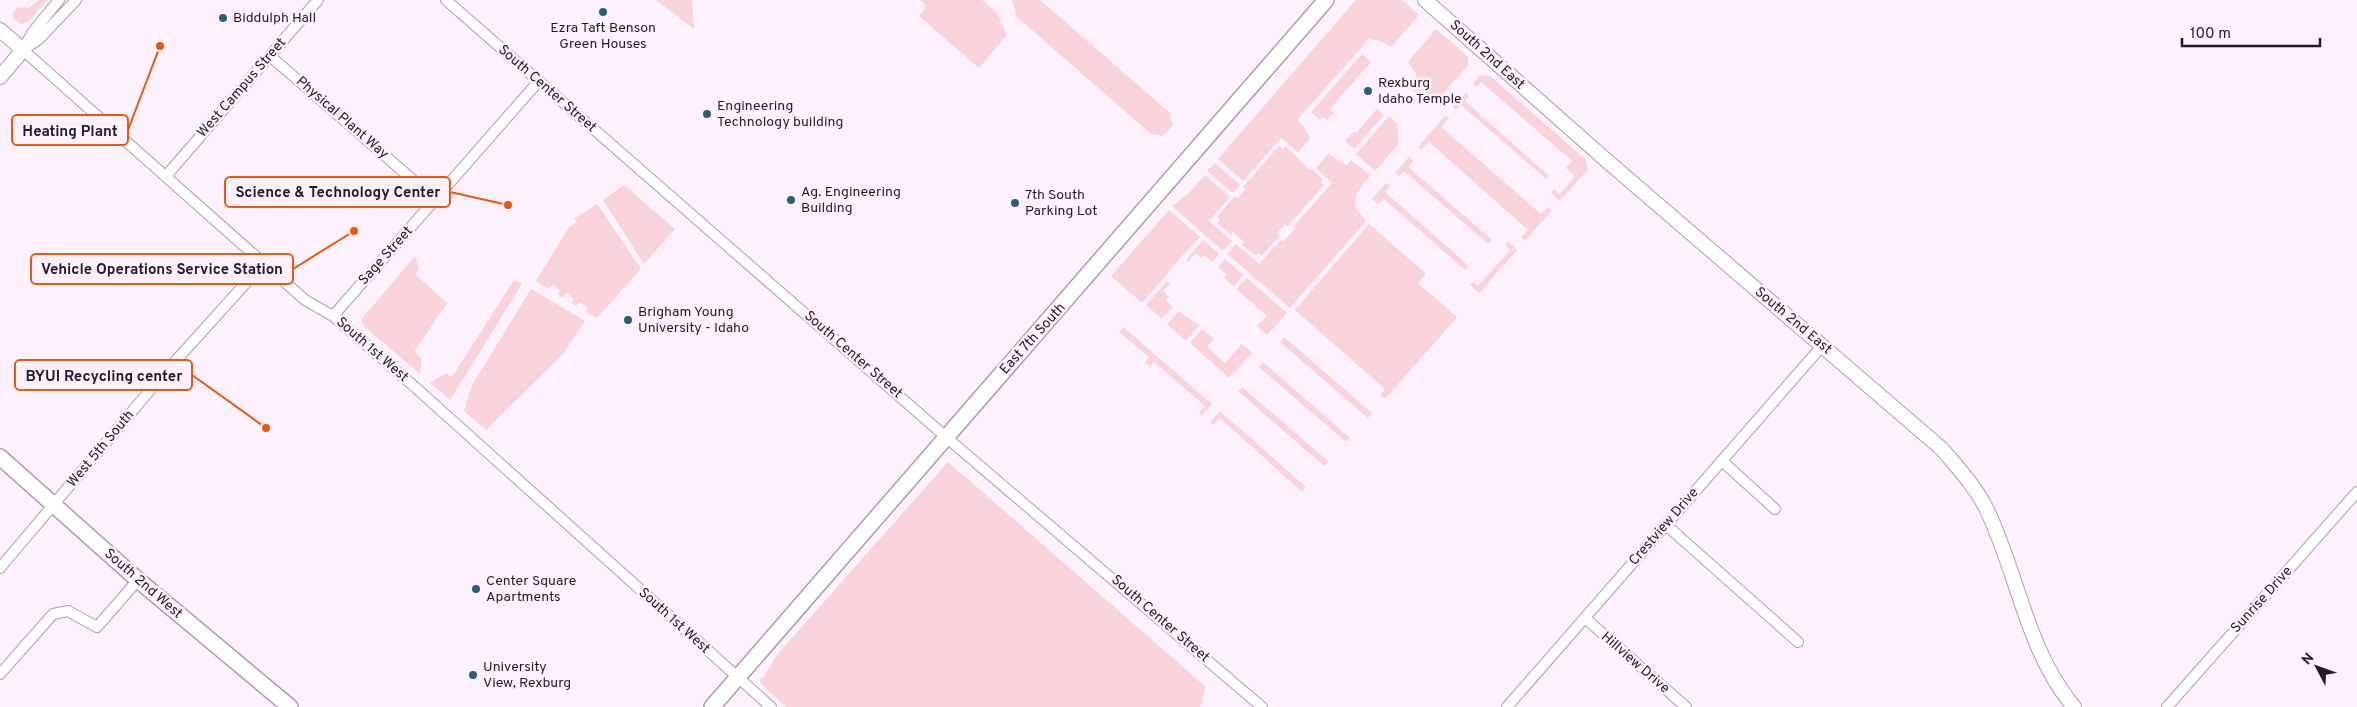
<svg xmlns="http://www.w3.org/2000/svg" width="2357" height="707" viewBox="0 0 2357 707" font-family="Overpass,sans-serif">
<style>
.green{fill:#f8d3db}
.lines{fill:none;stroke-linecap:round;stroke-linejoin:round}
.minor-casing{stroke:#b39ab4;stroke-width:12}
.tertiary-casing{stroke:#b39ab4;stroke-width:16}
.secondary-casing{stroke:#b39ab4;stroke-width:18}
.minor{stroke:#fff;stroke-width:10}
.tertiary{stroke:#fff;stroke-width:14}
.secondary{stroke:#fff;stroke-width:15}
.poi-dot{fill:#275f79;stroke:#fcf1fc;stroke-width:2}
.labels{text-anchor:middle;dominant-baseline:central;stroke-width:5;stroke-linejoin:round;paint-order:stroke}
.poi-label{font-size:14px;fill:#251b25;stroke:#fcf1fc;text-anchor:start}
.street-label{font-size:14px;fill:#251b25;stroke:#fcf1fc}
.leader{fill:none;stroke:#e8590c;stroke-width:2}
.callout-dot{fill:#e8590c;stroke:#fcf1fc;stroke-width:2}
.callout{fill:#fcf1fc;stroke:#e8590c;stroke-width:2}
.callout-label{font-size:15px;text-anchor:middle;font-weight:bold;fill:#251b25}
</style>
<rect width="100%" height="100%" fill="#fcf1fc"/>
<!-- green -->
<g class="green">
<path d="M39,0H47L28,22L21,24L13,19V13L17,7L29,8Z"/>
<path d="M656,0H692L694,29Z"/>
<path d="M920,0H982L997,13L1007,35L979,68L919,16L927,6Z"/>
<path d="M1012,0H1040L1169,112L1173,125L1163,136L1151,134L1017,17Z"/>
<path d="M1356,0H1402L1419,15L1391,47L1381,41L1369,39L1297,120L1303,125L1310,138L1298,152L1281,138L1243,181L1218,159Z"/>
<path d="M1436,29L1468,57V65L1440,97L1423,98L1414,92C1421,82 1416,71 1408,62Z"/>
<path d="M1362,54L1371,62L1330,109L1334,113L1327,120L1323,117L1320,120L1311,112Z"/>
<path d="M1480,75L1490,76L1585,159L1588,169L1560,201L1551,193L1554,189L1560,194L1575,176L1566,168L1572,161L1481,82L1477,87L1473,84Z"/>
<path d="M1466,93L1469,96L1465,101L1549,176L1546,179L1461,105L1456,110L1453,107Z"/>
<path d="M1377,109L1384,115L1354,149L1345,141L1354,131L1356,133Z"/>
<path d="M1389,116L1397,123L1399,144L1375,171L1356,154Z"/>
<path d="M1445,116L1449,118L1441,127L1541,214L1548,207L1552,210L1525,241L1521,237L1528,230L1429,142L1421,150L1418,147Z"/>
<path d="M1279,146L1283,149L1286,146L1308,169L1310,168L1323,179L1321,182L1324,185L1288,226L1285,224L1277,233L1280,235L1262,256L1258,253L1256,256L1242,245L1244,242L1233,232L1231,235L1217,223L1220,219L1217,217L1235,196L1238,198L1245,190L1243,187Z"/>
<path d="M1328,154L1347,165L1351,160L1370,176C1363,185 1352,196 1356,208C1358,212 1363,216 1366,221L1290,308L1227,254L1236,244L1259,264L1281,240L1283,242L1296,228L1294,226L1332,183L1316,168Z"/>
<path d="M1409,157L1413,161L1408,167L1492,240L1488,244L1404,171L1399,176L1395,173Z"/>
<path d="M1215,163L1240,185L1233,193L1207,171Z"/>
<path d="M1205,175L1230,197L1209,221L1232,241L1223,251L1172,206L1189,193Z"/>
<path d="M1386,183L1390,186L1385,192L1469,266L1465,270L1384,199L1378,204L1372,199Z"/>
<path d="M624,185L675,229L644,264L603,200Z"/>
<path d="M597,204L641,269L597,318L586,312L588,307L579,302L576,306L572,303L574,298L566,293L563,298L558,295L560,290L552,285L549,289L536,281L569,227L577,222L574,219Z"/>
<path d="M1169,210L1200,237L1168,271L1169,272L1142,303L1111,276Z"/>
<path d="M1369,224L1426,274L1418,283L1457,317L1385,399L1380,395L1385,389L1295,310Z"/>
<path d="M1203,240L1219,254L1212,262L1205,255L1201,258L1195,253L1188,262L1186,260Z"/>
<path d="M1508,241L1517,250L1479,293L1470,285L1473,282L1478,286L1510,250L1505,245Z"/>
<path d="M415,256L419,270L415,274L447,303L414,352L422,358L420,374L364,326L361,320Z"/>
<path d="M1225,259L1243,275L1234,287L1224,278L1226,274L1218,267Z"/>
<path d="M1247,278L1287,313L1267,335L1257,326L1267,316L1236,289Z"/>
<path d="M514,280L522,284L450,400L430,383L446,373L452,377Z"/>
<path d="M1167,281L1170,283L1163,291L1169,296L1166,300L1173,307L1162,319L1146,305Z"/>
<path d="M531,289L585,321L564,353L486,430L464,411L472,385Z"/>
<path d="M1179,311L1199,326L1186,341L1167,324Z"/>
<path d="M1123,327L1212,404L1202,416L1199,413L1205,406L1154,362L1149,366L1145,362L1149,357L1119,332Z"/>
<path d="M1202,329L1214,339L1207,347L1225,363L1242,344L1252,353L1229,378L1190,343Z"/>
<path d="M1284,337L1372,413L1368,418L1280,342Z"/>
<path d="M1263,362L1350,438L1346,442L1259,367Z"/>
<path d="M1242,387L1328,461L1324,466L1238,391Z"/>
<path d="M1220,411L1306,487L1302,492L1220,418L1214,425L1210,422Z"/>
<path d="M948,462L1206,687L1200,707H786L761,684L760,679L764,677L776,656Z"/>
</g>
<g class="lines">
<!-- minor casing -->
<g class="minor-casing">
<g id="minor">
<path d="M59,0L32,33L23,50L39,39L76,0"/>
<path d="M446,0L946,437L1262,707"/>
<path d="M23,50L305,300L333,316L416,388L771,707"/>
<path d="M270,56L436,200"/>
<path d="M166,176L318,0"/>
<path d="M333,316L538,82"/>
<path d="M1722,461L1775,509"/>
<path d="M1666,525L1798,642"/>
<path d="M0,568L162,376L263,264"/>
<path d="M1585,618L1686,707"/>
<path d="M0,674L53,614L68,611L97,627L138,580"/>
<path d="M1507,707L1822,346"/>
<path d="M2167,707L2357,492"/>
</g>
</g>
<!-- tertiary casing -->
<g class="tertiary-casing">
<g id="tertiary">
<path d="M1425,0L1606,160L1942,449C1957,467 1975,486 1986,508C2018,573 2026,650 2074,707"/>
<path d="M0,30L23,50L0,77"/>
</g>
</g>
<!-- secondary casing -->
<g class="secondary-casing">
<g id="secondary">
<path d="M0,457L138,580L290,707"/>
<path d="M712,707L1326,0"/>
</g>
</g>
<!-- minor -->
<use href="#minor" class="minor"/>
<!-- tertiary -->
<use href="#tertiary" class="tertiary"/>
<!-- secondary -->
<use href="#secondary" class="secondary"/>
</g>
<!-- markers -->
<g class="poi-dot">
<circle cx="603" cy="12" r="5"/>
<circle cx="223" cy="18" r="5"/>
<circle cx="1368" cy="91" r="5"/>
<circle cx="707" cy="114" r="5"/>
<circle cx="791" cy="200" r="5"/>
<circle cx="1015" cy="203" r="5"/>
<circle cx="628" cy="320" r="5"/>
<circle cx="476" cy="589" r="5"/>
<circle cx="473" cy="675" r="5"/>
</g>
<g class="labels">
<!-- poi labels -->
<g class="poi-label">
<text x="233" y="18">Biddulph Hall</text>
<text x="603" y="28" text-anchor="middle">Ezra Taft Benson<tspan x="603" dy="16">Green Houses</tspan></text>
<text x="1378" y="83">Rexburg<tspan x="1378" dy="16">Idaho Temple</tspan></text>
<text x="717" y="106">Engineering<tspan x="717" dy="16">Technology building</tspan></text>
<text x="801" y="192">Ag. Engineering<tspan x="801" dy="16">Building</tspan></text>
<text x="1025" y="195">7th South<tspan x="1025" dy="16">Parking Lot</tspan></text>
<text x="638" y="312">Brigham Young<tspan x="638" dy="16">University - Idaho</tspan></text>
<text x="486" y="581">Center Square<tspan x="486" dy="16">Apartments</tspan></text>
<text x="483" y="667">University<tspan x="483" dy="16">View, Rexburg</tspan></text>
</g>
<!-- street labels -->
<g class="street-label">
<text transform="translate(1487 55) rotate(42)">South 2nd East</text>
<text transform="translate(242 88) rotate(-49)">West Campus Street</text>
<text transform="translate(547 89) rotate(41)">South Center Street</text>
<text transform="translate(342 118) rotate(41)">Physical Plant Way</text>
<text transform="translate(386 256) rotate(-48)">Sage Street</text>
<text transform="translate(1793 321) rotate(40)">South 2nd East</text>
<text transform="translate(1033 339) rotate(-48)">East 7th South</text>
<text transform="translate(372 350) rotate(41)">South 1st West</text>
<text transform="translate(853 355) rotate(41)">South Center Street</text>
<text transform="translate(101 449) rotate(-50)">West 5th South</text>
<text transform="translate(1664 527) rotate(-49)">Crestview Drive</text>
<text transform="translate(143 584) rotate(41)">South 2nd West</text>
<text transform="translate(2262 600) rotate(-48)">Sunrise Drive</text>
<text transform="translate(1160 619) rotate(41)">South Center Street</text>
<text transform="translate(674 621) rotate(42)">South 1st West</text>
<text transform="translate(1635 663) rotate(41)">Hillview Drive</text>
</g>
</g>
<!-- callouts -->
<path class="leader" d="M160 46L128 130M508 205L450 192M354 231L293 269M266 428L192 375"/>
<g class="callout-dot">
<circle cx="160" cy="46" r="5"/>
<circle cx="508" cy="205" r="5"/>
<circle cx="354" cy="231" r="5"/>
<circle cx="266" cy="428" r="5"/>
</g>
<g class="callout">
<rect x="12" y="115" width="116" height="30" rx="5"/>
<rect x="225" y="177" width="225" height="30" rx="5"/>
<rect x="31" y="254" width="262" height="30" rx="5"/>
<rect x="15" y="360" width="177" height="30" rx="5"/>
</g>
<g class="callout-label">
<text x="70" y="136">Heating Plant</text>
<text x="338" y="197">Science &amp; Technology Center</text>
<text x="162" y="274">Vehicle Operations Service Station</text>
<text x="104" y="381">BYUI Recycling center</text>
</g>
<!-- north arrow -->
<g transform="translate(2317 667) rotate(311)" stroke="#fcf1fc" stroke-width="4" paint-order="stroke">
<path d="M0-4L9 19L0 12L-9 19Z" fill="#251b25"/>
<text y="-8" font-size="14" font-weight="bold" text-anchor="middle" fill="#251b25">N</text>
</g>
<!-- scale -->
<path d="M2182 38v8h138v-8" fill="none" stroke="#251b25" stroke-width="2.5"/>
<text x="2190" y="38" font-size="15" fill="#251b25" stroke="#fcf1fc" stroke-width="4" paint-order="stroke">100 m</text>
</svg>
